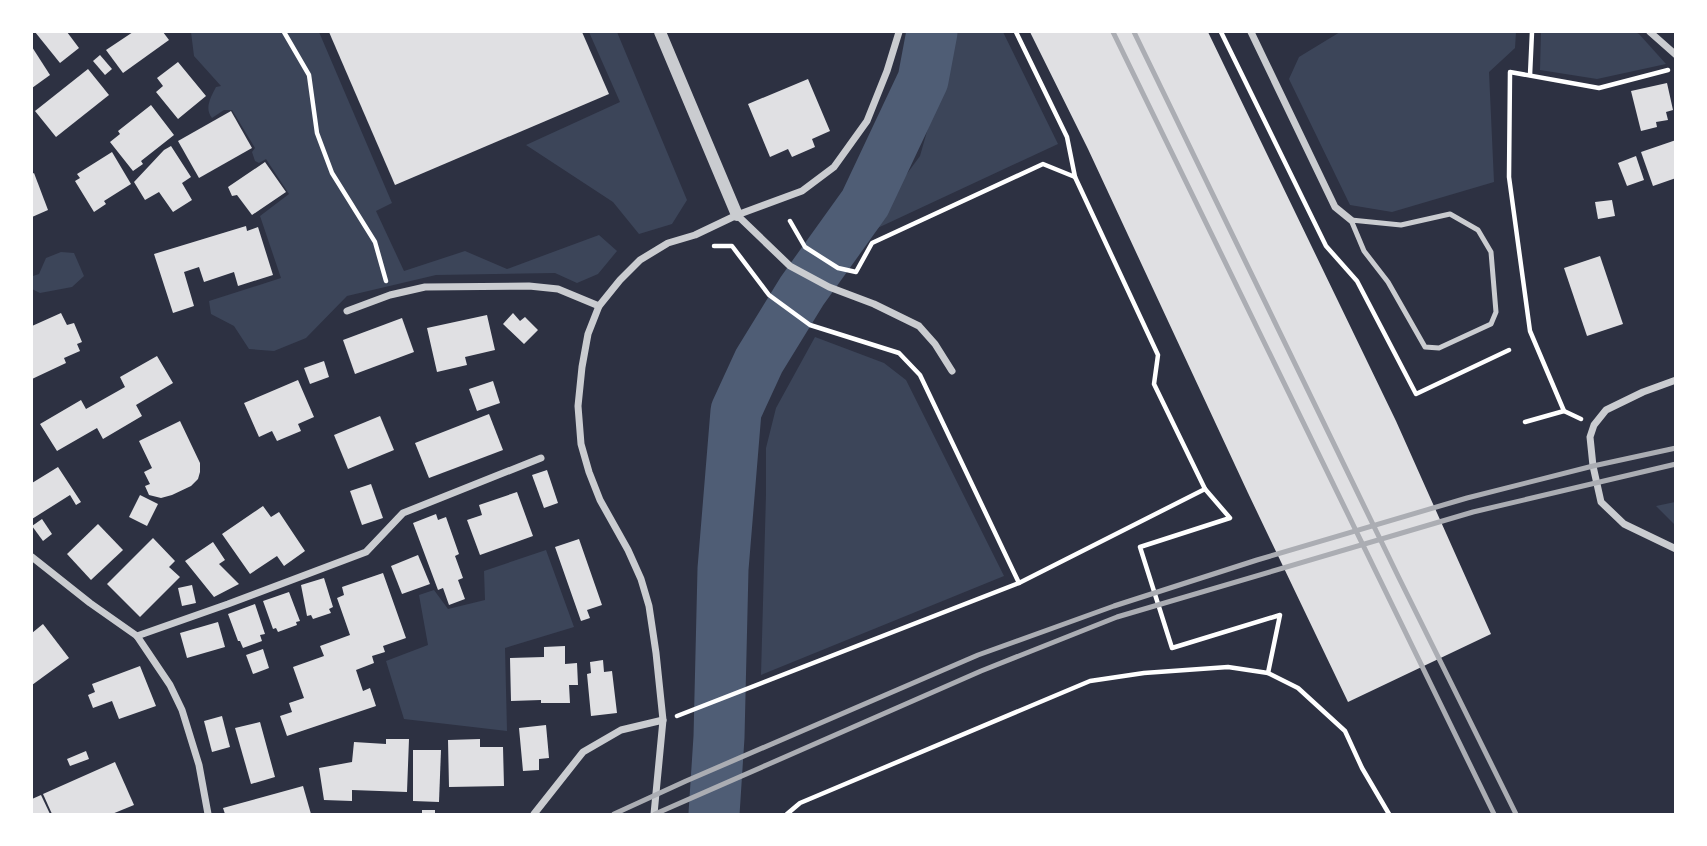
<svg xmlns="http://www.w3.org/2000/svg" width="1707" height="846" viewBox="0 0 1707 846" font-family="'Archivo Narrow',sans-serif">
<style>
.green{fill:#3c4559}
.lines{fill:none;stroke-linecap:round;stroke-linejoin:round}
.river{stroke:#4f5d75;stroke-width:51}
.building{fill:#e0e0e3}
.path{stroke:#fff;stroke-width:4.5}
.service{stroke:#caccd0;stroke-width:5}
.minor{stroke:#caccd0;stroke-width:7}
.tertiary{stroke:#caccd0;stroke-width:12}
.rail{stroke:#abadb3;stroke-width:5}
</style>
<rect width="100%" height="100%" fill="#2d3142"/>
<!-- green -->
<g class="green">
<path d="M191,32H319L392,203L376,211L404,271L465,251L507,269L599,235L617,251L598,274L577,283L555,273L436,275L347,296L306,338L274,351L249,349L234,326L211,314L209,301L281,278L260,216L289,194L266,159L259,163L255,161L252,152L255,148L232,110H224L212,118C204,108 211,97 216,87L221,86L194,56Z"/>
<path d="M589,32H617L687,200L672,224L639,234L613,202L526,145L620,102Z"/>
<path d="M954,32H1003L1058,144L869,232L878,213L920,156L954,37Z"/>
<path d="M1340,32H1516L1515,48L1489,72L1494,182L1392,212L1350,205L1289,79L1299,57Z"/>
<path d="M1541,32H1635L1639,34L1666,64L1597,79L1540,70Z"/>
<path d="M61,252L74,253L84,276L72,287L40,293L32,289L33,276L39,274L46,258Z"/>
<path d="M815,337L884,363L906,380L1004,576L761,675L766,494V448L776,408Z"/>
<path d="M1675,502L1676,503L1675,525L1656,506Z"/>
<path d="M546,550L574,627L505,648L507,731L404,719L386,661L428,645L419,595L434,590L448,609L485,600L484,571Z"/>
</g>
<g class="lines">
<!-- river -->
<path class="river" d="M714,814L719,737L723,569L736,411L759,361L802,291L865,203L923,80L932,32"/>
</g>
<!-- building -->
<g class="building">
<path d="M35,32H67L79,48L60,63Z"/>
<path d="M133,32H163L169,40L123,73L106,50Z"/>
<path d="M329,32H582L609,94L395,185Z"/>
<path d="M1030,32H1208L1396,421L1491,634L1348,702L1248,493L1088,149Z"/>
<path d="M32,47L50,75L32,88Z"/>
<path d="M100,55L112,69L105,75L93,61Z"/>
<path d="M178,62L206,96L178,119L156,92L163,86L157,78Z"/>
<path d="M88,69L109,95L56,137L35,111Z"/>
<path d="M808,79L830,131L812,139L815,147L792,157L788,149L770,157L748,104Z"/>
<path d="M1667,83L1673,110L1666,112L1668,120L1656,122L1657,127L1641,131L1631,91Z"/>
<path d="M151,105L174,135L141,161L143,164L133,171L110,142L120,134L118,131Z"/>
<path d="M231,111L252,148L199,178L178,141Z"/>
<path d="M1676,140V178L1653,186L1641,152Z"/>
<path d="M171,146L191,177L182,183L192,200L173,212L159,192L145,200L134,182L164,150Z"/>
<path d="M112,152L131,184L104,201L106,204L94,212L75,181L80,178L77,174Z"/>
<path d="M1636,156L1644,180L1627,186L1618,163Z"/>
<path d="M265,162L286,192L252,215L237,195L232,196L228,187Z"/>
<path d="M34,173L48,210L32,217V174Z"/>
<path d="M1612,200L1615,216L1598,219L1595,202Z"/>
<path d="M246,226L247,231L258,227L273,275L238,286L234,272L204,282L199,267L184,272L194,306L173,313L154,254Z"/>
<path d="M1600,256L1623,324L1587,336L1564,268Z"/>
<path d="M61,313L67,325L74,323L82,342L77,344L80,351L64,358L66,363L32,379V326Z"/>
<path d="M513,313L520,321L525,317L538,330L524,344L503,324Z"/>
<path d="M487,315L495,350L465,357L467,365L437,372L427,328Z"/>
<path d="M402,318L414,352L355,374L343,340Z"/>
<path d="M157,356L173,383L136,405L142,416L103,439L97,428L57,451L40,424L81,400L86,409L125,387L120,377Z"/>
<path d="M324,361L329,377L310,384L304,368Z"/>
<path d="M298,380L314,417L298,424L301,431L277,441L272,431L259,437L244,403Z"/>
<path d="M493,381L500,403L477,411L469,389Z"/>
<path d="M489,414L503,450L429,478L415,443Z"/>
<path d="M380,416L394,450L348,469L334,435Z"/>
<path d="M180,421L200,463V472L198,479L191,486L172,495L161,498L149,495L145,486L150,484L144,472L152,468L139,441Z"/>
<path d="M58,467L81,502L76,505L70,495L32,519V483Z"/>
<path d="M547,470L558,503L544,508L532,475Z"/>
<path d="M371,484L383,518L362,525L350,491Z"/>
<path d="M517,492L533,536L480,555L467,520L482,515L479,505Z"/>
<path d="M140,495L158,504L147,526L129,517Z"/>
<path d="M263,506L271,517L279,512L305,551L284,566L277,556L250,574L222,534Z"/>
<path d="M436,514L438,520L446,517L459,554L455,556L463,578L458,580L465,599L449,605L443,588L438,590L413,523Z"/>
<path d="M42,519L52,534L43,541L32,526Z"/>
<path d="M98,524L123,550L91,580L67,554Z"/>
<path d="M153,538L175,561L169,567L180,577L140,617L107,584Z"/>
<path d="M579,539L602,605L587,610L590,618L581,621L555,547Z"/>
<path d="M213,542L225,560L219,564L239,584L214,597L185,561Z"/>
<path d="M418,555L430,584L402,594L391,566Z"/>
<path d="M383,573L406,638L383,646L385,652L372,656L374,663L356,670L363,691L370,688L376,706L287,736L280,716L292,712L289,703L304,698L293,667L324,656L320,646L350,635L337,598L344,595L342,587Z"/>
<path d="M324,578L333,607L329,609L331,613L313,619L311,615L307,616L301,585Z"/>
<path d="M192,585L196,603L182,606L178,588Z"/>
<path d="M289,592L300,621L296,622L297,625L278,632L276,628L273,629L263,601Z"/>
<path d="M255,604L265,634L260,635L262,641L243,648L240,641H238L228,614Z"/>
<path d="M218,622L225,647L187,658L180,633Z"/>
<path d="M43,624L69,658L32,685V633Z"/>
<path d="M565,646V664L577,663L578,685H569L570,703H541V700L511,701L510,658L544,657V647Z"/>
<path d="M263,649L269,668L253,674L246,655Z"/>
<path d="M603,660L604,672L612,671L617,713L591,716L587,674L591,673L590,662Z"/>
<path d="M140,666L156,706L119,719L112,701L93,708L88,695L95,692L92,684Z"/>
<path d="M222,716L230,747L212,752L204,721Z"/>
<path d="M260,722L275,777L251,784L235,728Z"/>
<path d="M546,725L549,758L539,759V770L523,771L519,728Z"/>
<path d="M386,739H409L407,792L352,790V801L324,800L319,768L352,762L354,742L386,744Z"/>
<path d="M480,739V747H503L504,786L449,787L448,740Z"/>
<path d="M413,750H441L439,802L413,801Z"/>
<path d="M86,751L89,759L70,766L67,759Z"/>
<path d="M115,762L134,805L112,814H52L43,794Z"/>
<path d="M303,786L311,814H225L223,808Z"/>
<path d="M41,795L50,814H32V799Z"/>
<rect x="422" y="810" width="13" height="4"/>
</g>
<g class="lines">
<!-- path -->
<g class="path">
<path d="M284,32L309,75L317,133L332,173L375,242L386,281"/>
<path d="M1016,32L1067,137L1075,177"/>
<path d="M1221,32L1326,246L1357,281L1416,394L1509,350"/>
<path d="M1530,75L1532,32"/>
<path d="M714,246H732L769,295L810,325L899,353L920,375L1019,583L1205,489L1154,384L1158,355L1075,177L1043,164L872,243L856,272L838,268L805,247L790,221"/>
<path d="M1581,419L1564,411L1530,331L1509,177L1510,72L1599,88L1668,70"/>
<path d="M1525,422L1564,411"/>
<path d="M1205,489L1230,518L1140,547L1172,648L1280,615L1268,673"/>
<path d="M677,716L1019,583"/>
<path d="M787,814L800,803L1090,681L1144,673L1228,667L1268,673L1298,688L1345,731L1362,768L1389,814"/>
</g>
<!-- service -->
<path class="service" d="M1450,214L1478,230L1491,252L1496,312L1491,324L1439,348L1425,347L1388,282L1364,251L1351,220L1401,225Z"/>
<!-- minor -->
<g class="minor">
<path d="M1251,32L1335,207L1351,220"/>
<path d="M1650,32L1676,55"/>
<path d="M737,215L790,266L829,287L874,304L919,326L935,344L952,371"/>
<path d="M347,311L390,295L425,287L529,286L558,289L599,306"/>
<path d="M1676,380L1643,392L1606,410L1594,425L1590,437L1593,466L1601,502L1624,524L1676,549"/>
<path d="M32,557L90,603L137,636L170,685L182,710L199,765L208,814"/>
<path d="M137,636L228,604L366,552L403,513L541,458"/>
<path d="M663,720L656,653L649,606L641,579L628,550L600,500L589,472L581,444L578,406L582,367L588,334L599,306L620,280L640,260L668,243L695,235L737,215L802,191L834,167L867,121L887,71L899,32"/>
<path d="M534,814L583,752L621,730L663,720L654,814"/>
</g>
<!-- tertiary -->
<path class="tertiary" d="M660,32L737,215"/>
<!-- rail -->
<g class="rail">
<path d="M1113,32L1494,814"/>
<path d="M1134,32L1399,578L1516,814"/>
<path d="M614,814L686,781L978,655L1114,606L1257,560L1467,498L1593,466L1676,448"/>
<path d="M655,814L981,671L1117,617L1473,512L1676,464"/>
</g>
</g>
<!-- border -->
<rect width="1707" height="846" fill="none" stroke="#ffffff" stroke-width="66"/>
</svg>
